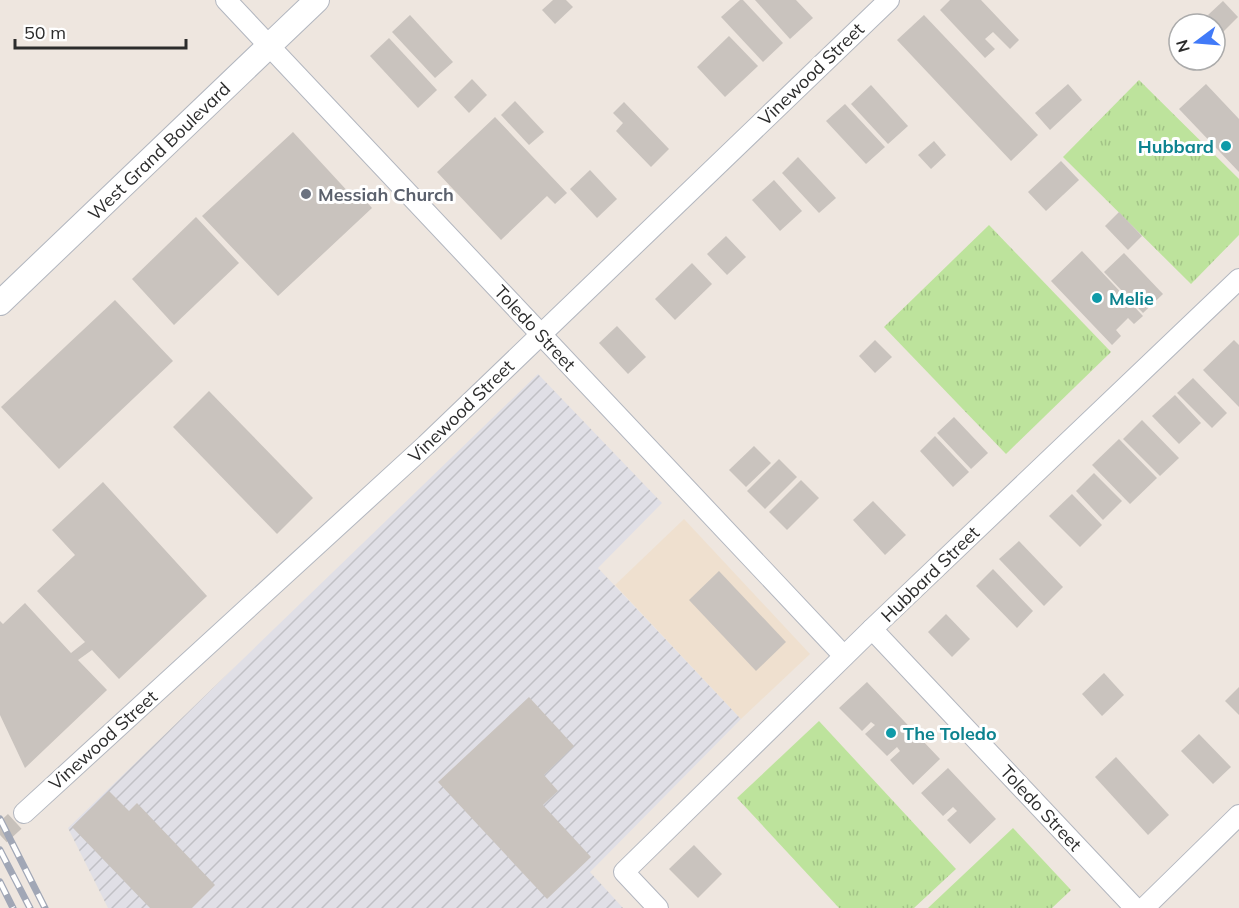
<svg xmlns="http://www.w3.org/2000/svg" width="1239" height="908" viewBox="0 0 1239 908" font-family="Mulish,sans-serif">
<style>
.industrial{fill:url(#industrial-furrows)}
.education{fill:#efe0cf}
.grass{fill:url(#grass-tufts)}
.building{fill:#c9c3be}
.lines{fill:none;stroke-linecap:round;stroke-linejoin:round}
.minor-tunnel{stroke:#c7c1bb;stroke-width:20;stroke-dasharray:20 10;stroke-linecap:butt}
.minor-casing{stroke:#b2b6bf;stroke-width:22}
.tertiary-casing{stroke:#b2b6bf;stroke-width:26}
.minor{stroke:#fff;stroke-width:20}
.tertiary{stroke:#fff;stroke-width:24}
.rail-casing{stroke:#a1a7b6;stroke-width:7}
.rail{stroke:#fff;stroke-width:4.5;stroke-dasharray:14;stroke-linecap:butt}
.culture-dot{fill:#0f9aa8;stroke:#fff;stroke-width:2}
.worship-dot{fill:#6b7280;stroke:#fff;stroke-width:2}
.labels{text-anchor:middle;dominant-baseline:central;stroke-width:6;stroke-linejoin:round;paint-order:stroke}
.street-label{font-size:18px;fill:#2c2c2c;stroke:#fff}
.culture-label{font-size:18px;font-weight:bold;fill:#0d838f;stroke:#fff;text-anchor:start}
.worship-label{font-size:18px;font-weight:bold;fill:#5b616d;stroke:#fff;text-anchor:start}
</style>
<defs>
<pattern id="industrial-furrows" width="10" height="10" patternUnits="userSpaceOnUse" patternTransform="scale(1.5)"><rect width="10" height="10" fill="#e0dfe6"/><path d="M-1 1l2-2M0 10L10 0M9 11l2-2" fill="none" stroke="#c0c0c5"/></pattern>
<pattern id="grass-tufts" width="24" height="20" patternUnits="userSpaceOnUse" patternTransform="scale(1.5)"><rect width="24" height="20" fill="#bde39c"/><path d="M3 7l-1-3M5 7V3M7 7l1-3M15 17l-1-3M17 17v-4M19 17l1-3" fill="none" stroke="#a3c387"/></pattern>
</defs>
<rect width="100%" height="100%" fill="#eee6df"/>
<!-- industrial -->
<path class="industrial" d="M538,374L662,503L598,568L741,719L590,872L623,908H108L68,828Z"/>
<!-- education -->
<path class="education" d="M684,519L810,654L741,719L615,585Z"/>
<!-- grass -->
<g class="grass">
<path d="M1139,80L1239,179V235L1191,284L1063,157Z"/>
<path d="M989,225L1111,352L1006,454L884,327Z"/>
<path d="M819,721L956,869L914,908H839L737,798Z"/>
<path d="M1013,828L1071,890L1052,908H928Z"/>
</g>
<!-- building -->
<g class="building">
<path d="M553,0H566L573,7L555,24L542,10Z"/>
<path d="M740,0H743L783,43L763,62L721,17Z"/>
<path d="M755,0H796L813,18L790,39Z"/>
<path d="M950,0H981L1019,40L1010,49L993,32L985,39L995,49L985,58L940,10Z"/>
<path d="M1223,1L1238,17L1223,32L1208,15Z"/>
<path d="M410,15L453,62L435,78L392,32Z"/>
<path d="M924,15L1038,135L1011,161L897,40Z"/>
<path d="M729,36L758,66L725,97L697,67Z"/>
<path d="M389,38L437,90L418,108L370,56Z"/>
<path d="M472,79L487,95L469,113L454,97Z"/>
<path d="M1068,84L1082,100L1050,130L1035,113Z"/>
<path d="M1206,84L1239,119V172L1179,109Z"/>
<path d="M871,85L908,126L888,144L851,104Z"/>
<path d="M515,101L544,132L529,145L501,115Z"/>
<path d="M624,102L669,149L651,167L616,131L623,123L613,113Z"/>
<path d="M845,104L885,147L866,164L826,121Z"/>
<path d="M495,117L567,193L555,204L547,196L501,240L437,172Z"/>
<path d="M293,132L352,196L357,191L372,208L278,296L202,216Z"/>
<path d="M934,141L946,155L931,169L918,155Z"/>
<path d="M798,157L836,198L819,213L782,173Z"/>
<path d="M1061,161L1079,180L1046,211L1028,192Z"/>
<path d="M590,170L617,199L597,218L570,189Z"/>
<path d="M774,180L802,211L780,231L752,200Z"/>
<path d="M1119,212L1142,236L1128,250L1105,226Z"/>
<path d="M196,217L239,263L174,325L132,279Z"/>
<path d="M726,236L746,257L727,275L707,254Z"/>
<path d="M1082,251L1143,316L1134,324L1128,318L1116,330L1121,336L1112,345L1051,281Z"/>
<path d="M1124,253L1163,294L1143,313L1104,272Z"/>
<path d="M692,263L712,284L675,320L655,299Z"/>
<path d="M115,300L173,361L59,469L1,407Z"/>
<path d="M617,326L646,357L628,374L599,343Z"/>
<path d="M875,340L892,357L875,373L859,356Z"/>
<path d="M1234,340L1239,345V407L1203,370Z"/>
<path d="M1193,378L1227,413L1212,428L1177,393Z"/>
<path d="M209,391L313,498L277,534L173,427Z"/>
<path d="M1175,395L1201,423L1179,444L1152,416Z"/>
<path d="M954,417L988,453L971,469L937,433Z"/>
<path d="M1142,420L1179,458L1160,476L1123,439Z"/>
<path d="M935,436L969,472L953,487L920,451Z"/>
<path d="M1119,439L1157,478L1130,504L1092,465Z"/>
<path d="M754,446L771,463L746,487L729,470Z"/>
<path d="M779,459L797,477L765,509L747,491Z"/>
<path d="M1094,473L1122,501L1103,520L1076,491Z"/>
<path d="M801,480L819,498L787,530L769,512Z"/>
<path d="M103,482L207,596L119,679L92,650L78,660L107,690L25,768L0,715V621L3,624L25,603L71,653L85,642L37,591L75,555L52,530Z"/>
<path d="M1072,494L1102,525L1080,547L1049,516Z"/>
<path d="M873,501L906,535L885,555L853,520Z"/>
<path d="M1019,541L1063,587L1044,606L999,559Z"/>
<path d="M993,569L1033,611L1017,628L976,586Z"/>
<path d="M719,571L786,642L756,671L689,600Z"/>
<path d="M946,614L970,639L952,657L928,632Z"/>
<path d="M1104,673L1124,695L1102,716L1082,694Z"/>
<path d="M867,682L940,759L913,785L890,760L900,751L897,747L887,756L865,734L875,725L871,722L862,731L839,708Z"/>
<path d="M1239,687V715L1225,701Z"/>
<path d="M529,697L574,746L544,775L558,791L543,805L591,857L547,899L438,782Z"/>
<path d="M1199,734L1231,767L1213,784L1181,751Z"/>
<path d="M1116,757L1169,815L1148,835L1095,777Z"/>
<path d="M948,768L996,819L970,844L947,820L957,811L953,807L943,816L921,793Z"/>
<path d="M109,791L129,811L137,803L215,885L192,908H150L72,827Z"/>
<path d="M694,845L722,874L698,898L669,869Z"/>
</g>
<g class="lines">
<!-- minor-tunnel -->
<path class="minor-tunnel" d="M0,835L24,813"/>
<!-- minor casing -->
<g class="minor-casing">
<g id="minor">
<path d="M226,0L844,656"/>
<path d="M872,629L1135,908"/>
<path d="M24,813L426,445L889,0"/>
<path d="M658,908L624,872L872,629L1239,279"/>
<path d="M1144,908L1239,815"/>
</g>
</g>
<!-- tertiary casing -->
<g class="tertiary-casing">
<path id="tertiary" d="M0,303L317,0"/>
</g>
<!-- minor -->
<use href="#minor" class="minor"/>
<!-- tertiary -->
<use href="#tertiary" class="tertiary"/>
<!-- rail casing -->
<g class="rail-casing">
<g id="rail">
<path d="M0,819L45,908"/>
<path d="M0,850L30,908"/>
<path d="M0,882L13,908"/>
</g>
</g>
<!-- rail -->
<use href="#rail" class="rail"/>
</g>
<!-- markers -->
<g class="culture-dot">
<circle cx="1226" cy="146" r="6"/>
<circle cx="1097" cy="298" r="6"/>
<circle cx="891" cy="733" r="6"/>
</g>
<circle class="worship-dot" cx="306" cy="194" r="6"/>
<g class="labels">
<!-- street labels -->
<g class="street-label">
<text transform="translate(811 74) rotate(-44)">Vinewood Street</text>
<text transform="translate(159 151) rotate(-44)">West Grand Boulevard</text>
<text transform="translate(535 328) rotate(47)">Toledo Street</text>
<text transform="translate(461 411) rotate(-44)">Vinewood Street</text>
<text transform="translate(930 574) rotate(-44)">Hubbard Street</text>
<text transform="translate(103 740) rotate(-42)">Vinewood Street</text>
<text transform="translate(1041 808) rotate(47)">Toledo Street</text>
</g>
<!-- culture labels -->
<g class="culture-label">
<text x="1214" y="146" text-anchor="end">Hubbard</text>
<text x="1109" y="298">Melie</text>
<text x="903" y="733">The Toledo</text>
</g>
<!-- worship labels -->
<g class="worship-label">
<text x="318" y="194">Messiah Church</text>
</g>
</g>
<!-- north arrow -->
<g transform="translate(1197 42) rotate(254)"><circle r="28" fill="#ffffff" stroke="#ababab" stroke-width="1.5"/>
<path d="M0-4.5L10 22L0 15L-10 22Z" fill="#417af8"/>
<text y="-9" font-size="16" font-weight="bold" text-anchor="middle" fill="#2c2c2c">N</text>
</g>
<!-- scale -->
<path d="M15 39v9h171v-9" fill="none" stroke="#2c2c2c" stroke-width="3"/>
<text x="24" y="39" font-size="18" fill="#2c2c2c" stroke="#ffffff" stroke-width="4.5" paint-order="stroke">50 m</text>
</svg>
